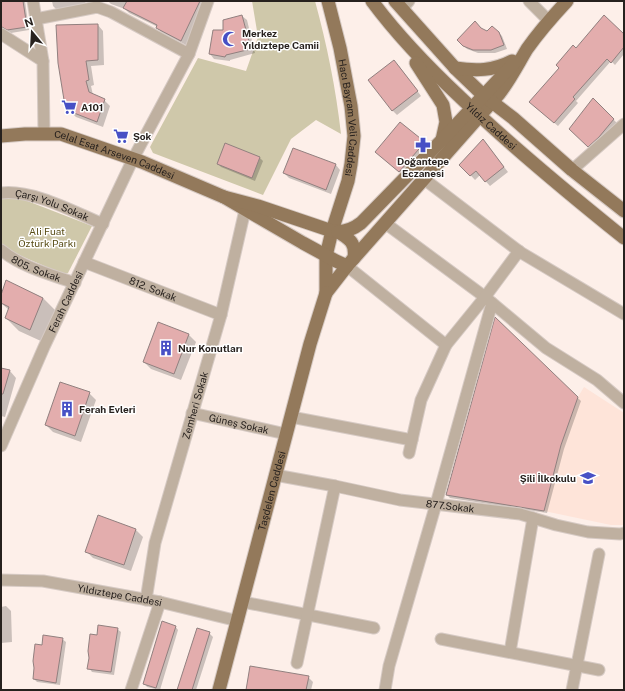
<svg xmlns="http://www.w3.org/2000/svg" width="625" height="691" viewBox="0 0 625 691" font-family="'Public Sans',sans-serif">
<style>
.built{fill:#fee4d9}
.green{fill:#cfc8aa}
.shadow{fill:#0003}
.building{fill:#e3adad;stroke:#91807f}
.lines{fill:none;stroke-linecap:round;stroke-linejoin:round}
.minor-casing{stroke:#d6cac4;stroke-width:13}
.major-casing{stroke:#d6cac4;stroke-width:15}
.minor{stroke:#bfb0a0;stroke-width:11}
.major{stroke:#93795b;stroke-width:13}
.labels{text-anchor:middle;dominant-baseline:central;stroke-width:3;stroke-linejoin:round;paint-order:stroke}
.poi-label{font-size:10px;font-weight:bold;fill:#27211e;stroke:#fff;text-anchor:start}
.street-label{font-size:10px;fill:#27211e;stroke:#fff}
.park-label{font-size:10px;fill:#584c15;stroke:#fff}
</style>
<rect width="100%" height="100%" fill="#fdefe9"/>
<!-- built -->
<path class="built" d="M584,387L624,413V525H611L544,511L561,445L578,397Z"/>
<!-- green -->
<g class="green">
<path d="M252,1H315C327,45 336,89 341,134L316,120L291,139L263,195L153,153L150,147L198,58L246,71L258,37Z"/>
<path d="M1,197H17L92,226L68,273L63,274L5,249L1,245Z"/>
</g>
<!-- shadow -->
<g class="shadow">
<path d="M1,1H25L29,30L11,33L3,27L1,24Z"/>
<path d="M52,1H85L86,4L57,10L53,6Z"/>
<path d="M108,1H207L186,45L161,32L157,28L158,27L129,13L125,9L111,4Z"/>
<path d="M242,16L247,20L255,53L230,60V61L214,59L210,54Z"/>
<path d="M98,25L103,31L104,65L91,66L94,85L91,86L93,95L104,100L110,106L103,127L76,117L70,111Z"/>
<path d="M481,29L488,32H498L502,36L507,49L495,53H478L467,49L463,45Z"/>
<path d="M624,36V54L615,65L611,61L576,101L578,103L558,126L534,106L576,49Z"/>
<path d="M399,66L421,96L397,115L392,110Z"/>
<path d="M593,100L617,123L592,149L570,129Z"/>
<path d="M424,143L428,148L404,176L380,156Z"/>
<path d="M226,145L260,158L263,161L255,181L221,167L218,164Z"/>
<path d="M487,145L508,172L490,186L480,175L475,180L461,165Z"/>
<path d="M336,165L340,170L331,194L289,178L284,173Z"/>
<path d="M7,281L43,298L56,311L43,342L19,331L6,318L9,310L1,303V298Z"/>
<path d="M496,319L581,401L564,449L547,513L450,498L447,495Z"/>
<path d="M189,335L196,342L181,380L151,369L144,362Z"/>
<path d="M1,369L10,371L16,378L5,417L1,416Z"/>
<path d="M89,393L96,400L81,442L53,432L46,425Z"/>
<path d="M99,517L136,530L143,537L131,571L93,558L86,551Z"/>
<path d="M6,606L11,611L12,642L1,643V607Z"/>
<path d="M175,626L178,630L160,690L147,687L144,683Z"/>
<path d="M117,629L121,632L114,675L92,672L89,668L98,636Z"/>
<path d="M209,633L213,637L196,690H178Z"/>
<path d="M62,639L66,642L60,685L37,682L34,679L43,646Z"/>
<path d="M308,677L313,682L311,690H247Z"/>
</g>
<!-- building -->
<g class="building">
<path d="M1,1H23L27,27L7,30L2,27L1,26Z"/>
<path d="M127,1H200L181,41L156,28L157,25L123,8Z"/>
<path d="M242,15L251,49L226,55L225,57L209,54L213,30H223V20Z"/>
<path d="M604,15L624,34V47L611,63L607,59L573,97L575,99L554,123L529,102L559,68L556,65L573,45L576,48Z"/>
<path d="M475,21L481,28L487,31L492,26L499,32L504,45L491,50H473L463,46L457,40Z"/>
<path d="M98,24V60L86,61L89,80L86,81L89,92L105,99L97,122L69,111L65,106L58,63L56,25Z"/>
<path d="M394,60L418,91L392,111L368,80Z"/>
<path d="M593,98L614,119L599,137L588,147L569,129Z"/>
<path d="M400,122L425,142L399,172L375,152Z"/>
<path d="M483,139L504,167L485,182L476,171L470,176L459,165Z"/>
<path d="M225,143L260,157L252,178L217,164Z"/>
<path d="M293,148L336,164L326,190L283,173Z"/>
<path d="M6,280L43,298L30,330L5,318L9,307L1,303V295Z"/>
<path d="M495,317L578,397L561,445L544,511L446,495Z"/>
<path d="M158,322L189,334L174,374L143,362Z"/>
<path d="M1,368L10,370L3,394H1Z"/>
<path d="M60,382L90,392L75,436L45,425Z"/>
<path d="M98,515L136,529L124,565L85,552Z"/>
<path d="M162,621L176,626L156,688L143,684Z"/>
<path d="M98,625L118,628L111,672L87,669L89,658L88,651L90,634L97,635Z"/>
<path d="M197,628L210,632L192,690H177Z"/>
<path d="M43,635L63,638L56,683L33,679L34,668L33,661L35,644L42,645Z"/>
<path d="M250,666L309,676L306,690H246Z"/>
</g>
<g class="lines">
<!-- minor casing -->
<g class="minor-casing">
<g id="minor">
<path d="M33,1L43,61"/>
<path d="M529,1L549,21"/>
<path d="M402,9L409,1"/>
<path d="M36,19L97,7L111,12L189,54"/>
<path d="M1,34L43,61L44,134"/>
<path d="M572,170L624,124"/>
<path d="M424,179L520,252L624,314"/>
<path id="s1" d="M1,193C32,189 74,212 103,224"/>
<path d="M385,223L485,297L546,348L597,380L624,403"/>
<path id="s2" d="M1,250C22,267 49,274 75,283"/>
<path id="s3" d="M84,262L221,315"/>
<path d="M347,266L446,345"/>
<path id="s4" d="M192,413L286,434"/>
<path d="M291,417L412,440"/>
<path id="s5" d="M1,446L44,347L133,159L189,54L208,1"/>
<path d="M409,453L421,400L446,345L485,297L519,251"/>
<path id="s6" d="M275,475L335,486L400,500L520,514L556,525L588,532L620,534L624,533"/>
<path id="s7" d="M1,580L43,581L160,602L238,621"/>
<path id="s8" d="M146,600L155,543L221,315L245,210"/>
<path d="M243,602L374,628"/>
<path d="M441,639L599,670"/>
<path d="M510,652L533,518"/>
<path d="M297,663L335,486"/>
<path d="M131,690L160,602"/>
<path d="M385,690L389,666L436,504L492,303"/>
<path d="M572,690L599,554"/>
</g>
</g>
<!-- major casing -->
<g class="major-casing">
<g id="major">
<path id="s9" d="M328,1L340,48L347,85L351,106L354,136L351,164L348,181L332,231L326,256V293L347,266L499,94C510,80 518,64 527,49C539,32 553,16 567,1"/>
<path id="s10" d="M372,1C398,36 428,67 460,97C512,147 568,193 624,238"/>
<path d="M395,1L455,68L483,95L513,118L572,170L624,211"/>
<path d="M416,63L443,105L446,122L442,140"/>
<path d="M455,68C476,71 493,71 512,61"/>
<path id="s11" d="M1,136L25,134H61L142,162L224,197L303,243L336,261L347,266"/>
<path d="M224,197L258,206L332,231C343,233 352,230 361,223L442,140L515,62"/>
<path d="M338,232C350,239 356,243 354,258"/>
<path id="s12" d="M219,690L310,344L326,293"/>
</g>
</g>
<!-- minor -->
<use href="#minor" class="minor"/>
<!-- major -->
<use href="#major" class="major"/>
</g>
<!-- icons -->
<defs>
<g id="mosque-bare" transform="scale(1.2)"><path d="M3.5-4.9A6 6 0 1 0 3.5 4.9A5 5 0 1 1 3.5-4.9Z" fill="#4750c5" stroke="#fff" stroke-width="2.5" paint-order="stroke"/></g>
<g id="supermarket-bare" transform="scale(1.2)"><path d="M-6-5.5h2.5l.6 2H6L4.5 2H-2.5L-4.4-4H-6ZM-1.5 3.2a1.3 1.3 0 1 0 .1 0ZM3 3.2a1.3 1.3 0 1 0 .1 0Z" fill="#4750c5" stroke="#fff" stroke-width="2.5" paint-order="stroke"/></g>
<g id="pharmacy-bare" transform="scale(1.2)"><path d="M-2-6h4v4h4v4h-4v4h-4v-4h-4v-4h4Z" fill="#4750c5" stroke="#fff" stroke-width="2.5" paint-order="stroke"/></g>
<g id="building-bare" transform="scale(1.2)"><path d="M-4-6H4V6H1V3H-1V6H-4ZM-2.5-4.3h1.7v1.8h-1.7ZM.8-4.3h1.7v1.8H.8ZM-2.5-1h1.7V.8h-1.7ZM.8-1h1.7V.8H.8Z" fill="#4750c5" stroke="#fff" stroke-width="2.5" paint-order="stroke"/></g>
<g id="school-bare" transform="scale(1.2)"><path d="M0-5L7-2L0 1L-7-2ZM-4 1L0 2.5L4 1V4Q0 6-4 4Z" fill="#4750c5" stroke="#fff" stroke-width="2.5" paint-order="stroke"/></g>
</defs>
<g fill-rule="evenodd">
<use href="#mosque-bare" x="230" y="39"/>
<use href="#supermarket-bare" x="69" y="107"/>
<use href="#supermarket-bare" x="121" y="136"/>
<use href="#pharmacy-bare" x="423" y="145"/>
<use href="#building-bare" x="166" y="348"/>
<use href="#building-bare" x="67" y="409"/>
<use href="#school-bare" x="588" y="478"/>
</g>
<g class="labels">
<!-- poi labels -->
<g class="poi-label">
<text x="242" y="33">Merkez<tspan x="242" dy="12">Yıldıztepe Camii</tspan></text>
<text x="81" y="107">A101</text>
<text x="133" y="136">Şok</text>
<text x="423" y="161" text-anchor="middle">Doğantepe<tspan x="423" dy="12">Eczanesi</tspan></text>
<text x="178" y="348">Nur Konutları</text>
<text x="79" y="409">Ferah Evleri</text>
<text x="576" y="478" text-anchor="end">Şili İlkokulu</text>
</g>
<!-- street labels -->
<g class="street-label">
<text stroke="none"><textPath href="#s9" startOffset="119">Hacı Bayram Veli Caddesi</textPath></text>
<text stroke="none"><textPath href="#s10" startOffset="173">Yıldız Caddesi</textPath></text>
<text stroke="none"><textPath href="#s11" startOffset="117">Celal Esat Arseven Caddesi</textPath></text>
<text stroke="none"><textPath href="#s1" startOffset="53">Çarşı Yolu Sokak</textPath></text>
<text stroke="none"><textPath href="#s2" startOffset="40">805. Sokak</textPath></text>
<text stroke="none"><textPath href="#s3" startOffset="74">812. Sokak</textPath></text>
<text stroke="none"><textPath href="#s5" startOffset="158">Ferah Caddesi</textPath></text>
<text stroke="none"><textPath href="#s8" startOffset="201">Zemheri Sokak</textPath></text>
<text stroke="none"><textPath href="#s4" startOffset="48">Güneş Sokak</textPath></text>
<text stroke="none"><textPath href="#s12" startOffset="206">Taşdelen Caddesi</textPath></text>
<text stroke="none"><textPath href="#s6" startOffset="178">877.Sokak</textPath></text>
<text stroke="none"><textPath href="#s7" startOffset="120">Yıldıztepe Caddesi</textPath></text>
</g>
<!-- park labels -->
<g class="park-label">
<text x="47" y="231">Ali Fuat<tspan x="47" dy="12">Öztürk Parkı</tspan></text>
</g>
</g>
<!-- border -->
<rect width="625" height="691" fill="none" stroke="#27211e" stroke-width="4"/>
<!-- north arrow -->
<g transform="translate(32 32) rotate(342)" stroke="#ffffff" stroke-width="3" paint-order="stroke">
<path d="M0-3L7 15L0 10L-7 15Z" fill="#27211e"/>
<text y="-6" font-size="11" font-weight="bold" text-anchor="middle" fill="#27211e">N</text>
</g>
</svg>
